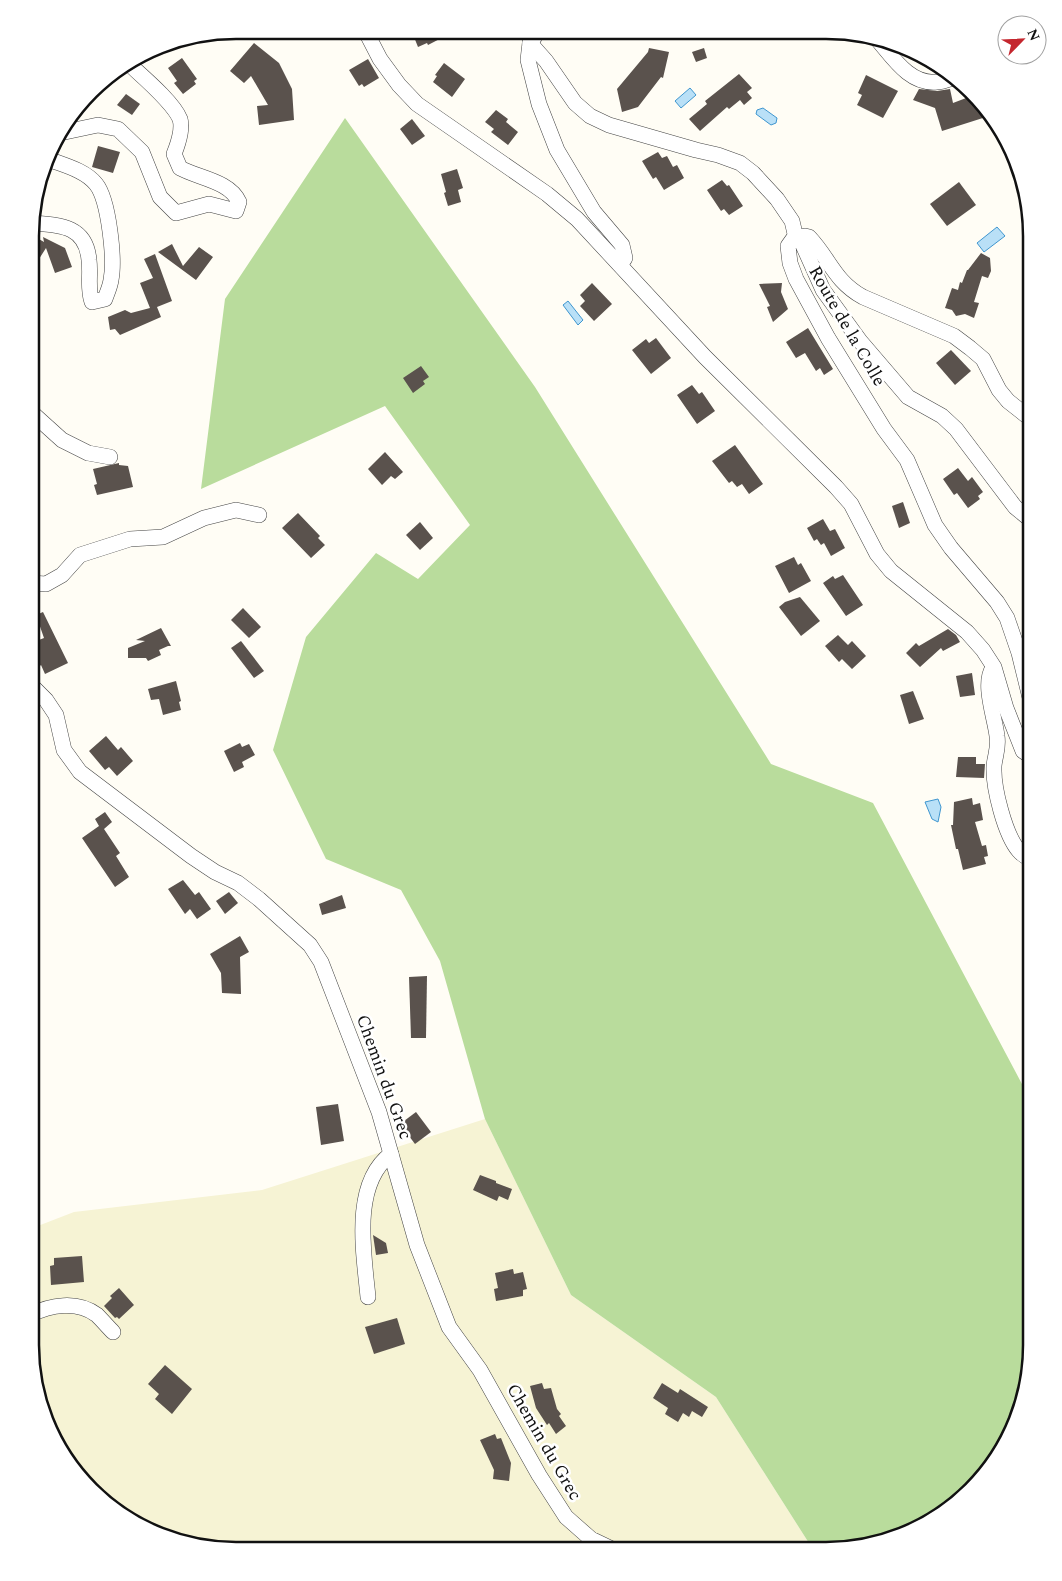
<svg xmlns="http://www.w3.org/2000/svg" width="1062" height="1581" viewBox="0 0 1062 1581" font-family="Spectral,serif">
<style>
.farmland{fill:#f6f3d4}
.forest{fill:#b9dc9c}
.water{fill:#b9e0f7;stroke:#3f96cf}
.building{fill:#5a524d}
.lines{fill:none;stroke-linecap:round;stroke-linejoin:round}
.minor-casing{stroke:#444;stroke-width:16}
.minor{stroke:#fff;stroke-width:15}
.labels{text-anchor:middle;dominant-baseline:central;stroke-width:5;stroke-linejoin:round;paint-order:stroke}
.street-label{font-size:18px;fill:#111;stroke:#fff}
.rim{fill:none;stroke:#111;stroke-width:2.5}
</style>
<rect width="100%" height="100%" fill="#fffdf5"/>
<!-- farmland -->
<path class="farmland" d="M485,1119L571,1295L716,1397L814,1551L209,1549L157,1535L111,1509L73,1471L46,1424L30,1345V1229L74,1212L262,1190Z"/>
<!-- forest -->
<path class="forest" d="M345,118L535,387L771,764L873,803L1032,1103V1359L1016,1424L990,1470L952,1508L905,1535L827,1551H814L716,1397L571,1295L485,1119L440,961L401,890L326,859L273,750L306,637L376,553L418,579L470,525L385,406L201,489L225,299Z"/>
<!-- water -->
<g class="water">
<path d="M690,88L696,95L681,108L675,101Z"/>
<path d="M763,108L777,118L776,123L771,125L756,114L757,110Z"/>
<path d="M997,227L1005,236L984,252L977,243Z"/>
<path d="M568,301L583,320L578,325L563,305Z"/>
<path d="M938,799L941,807L938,822L932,819L925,802Z"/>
</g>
<!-- building -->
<g class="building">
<path d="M415,31H455L428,45L427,43L418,47L414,37Z"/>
<path d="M254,43L279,63L292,89L294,120L259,125L257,106L268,105L251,76L244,83L230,71Z"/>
<path d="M649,48L669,52L663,78L661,77L638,107L622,112L617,89L648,52Z"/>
<path d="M704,48L707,58L696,62L692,52Z"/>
<path d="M182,58L197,79L194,81L196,84L183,94L174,83L177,81L168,68Z"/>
<path d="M368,59L379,78L364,87L362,84L359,86L349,70Z"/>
<path d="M444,63L465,79L452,97L433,82L437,76L435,75Z"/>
<path d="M739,74L752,88L747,92L752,98L744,105L740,100L729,109L727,107L700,131L689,119L707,104L705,101Z"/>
<path d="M866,75L898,91L883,118L857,105L862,95L858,93Z"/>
<path d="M919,89L937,91L950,89L953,103L974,95L981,102L986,117L942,131L935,108L913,100Z"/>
<path d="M126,94L140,104L132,115L117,105Z"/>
<path d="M496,110L508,119L506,122L518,132L508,145L491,132L494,129L485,122Z"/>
<path d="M412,119L425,136L412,145L400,129Z"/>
<path d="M98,146L120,152L113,173L92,167Z"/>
<path d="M658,152L662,158L667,156L673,167L677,165L684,178L664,190L656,177L653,179L642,161Z"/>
<path d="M457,169L463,188L458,190L461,202L448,206L444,193L446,192L441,174Z"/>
<path d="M722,180L727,186L729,185L743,206L729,215L724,209L721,211L707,190Z"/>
<path d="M959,182L976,205L947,226L930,204Z"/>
<path d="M32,235L44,242L43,237L65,248L72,267L55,273L46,248L39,259L32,255Z"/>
<path d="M172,244L183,266L199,247L213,257L196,280L158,252Z"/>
<path d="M981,253L990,258L991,271L988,278L982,276L974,302L979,303L974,318L965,314L956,316L952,310L945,308L952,288L958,290L960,282L962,283L967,270H968Z"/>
<path d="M155,254L172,301L157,307L161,317L120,335L115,329L110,330L108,317L125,310L131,313L150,308L140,283L153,278L144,259Z"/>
<path d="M592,283L612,304L594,321L580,306L585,301L580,295Z"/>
<path d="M782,283L781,292L788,309L773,322L767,307L770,306L759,284Z"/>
<path d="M808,328L833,369L824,375L820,368L816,371L805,353L796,358L786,342Z"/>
<path d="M656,338L671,358L651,374L632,350L646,339L649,343Z"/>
<path d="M951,350L971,371L955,385L936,363Z"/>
<path d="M421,366L429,377L423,381L425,384L413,393L403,378Z"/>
<path d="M692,385L699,394L702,392L715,411L697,424L677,395Z"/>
<path d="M735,445L763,484L749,494L742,484L737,487L732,481L729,483L712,461Z"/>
<path d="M385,452L403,472L395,479L391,476L382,485L368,469Z"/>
<path d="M119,463V465L128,466L133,487L97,495L94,485L97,484L93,469Z"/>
<path d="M958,468L968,481L972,477L983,492L978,496L980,499L968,508L957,493L954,495L943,479Z"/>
<path d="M903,502L910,523L899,528L892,506Z"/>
<path d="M298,513L320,536L318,538L325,545L311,558L282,528Z"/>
<path d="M823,519L830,531L835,529L845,548L831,556L824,543L821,545L817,539L814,541L807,528Z"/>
<path d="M420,522L433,538L420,550L406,535Z"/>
<path d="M794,557L798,565L801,563L811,581L789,593L775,566Z"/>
<path d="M843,575L863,605L846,616L823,583L833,576L835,579Z"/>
<path d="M800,597L820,621L801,636L779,607L785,602Z"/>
<path d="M243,608L261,627L249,638L231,620Z"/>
<path d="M43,612L68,663L45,674L41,665L31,674V643L44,638L36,615Z"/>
<path d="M161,628L171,646H168L159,650L161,655L148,661L146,658H128V648L145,641L136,640Z"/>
<path d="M948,629L956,635L960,642L943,651L941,648L920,667L906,653L916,643L919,646Z"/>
<path d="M838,635L848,645L852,641L866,656L852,669L842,659L839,662L825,646Z"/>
<path d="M241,641L264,671L254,678L231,648Z"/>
<path d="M972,673L975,695L960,697L956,676Z"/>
<path d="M176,681L181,701L179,702L181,710L163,715L159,699L151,700L148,689Z"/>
<path d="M913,691L924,719L909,724L900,695Z"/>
<path d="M106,736L118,750L121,747L133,761L117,776L109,767L105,770L89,751Z"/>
<path d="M240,743L242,747L249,744L255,755L242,762L244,767L234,772L224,751Z"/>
<path d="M958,757H976V764H985L984,778L956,777Z"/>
<path d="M972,798L973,805L980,803L983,820L975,822L982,846L986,845L988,856L984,857L986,864L963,870L958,849H956L951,825H953L954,802Z"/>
<path d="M105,812L112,822L104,829L120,853L116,856L129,877L115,887L82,838L99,826L95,819Z"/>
<path d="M183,880L195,895L199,892L211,909L197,919L190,909L185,914L168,889Z"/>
<path d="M229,892L238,903L225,914L216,901Z"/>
<path d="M342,895L346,908L322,915L319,904Z"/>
<path d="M240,936L249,952L240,957L241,994L222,993L221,973L210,954Z"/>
<path d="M427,976L426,1038H411L409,977Z"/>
<path d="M338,1104L344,1141L321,1145L316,1107Z"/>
<path d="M416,1112L431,1132L415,1144L400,1124Z"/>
<path d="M480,1175L496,1181V1183L512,1189L508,1200L499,1196L497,1201L473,1190Z"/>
<path d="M373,1235L386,1243L388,1253L376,1255Z"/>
<path d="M82,1256L84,1282L51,1285L50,1266L54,1265V1258Z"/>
<path d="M513,1269L514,1274L523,1272L527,1289L523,1290V1296L496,1301L494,1289L498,1288L495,1273Z"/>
<path d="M119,1288L134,1305L119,1319L117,1317L115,1318L104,1306L112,1298L110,1296Z"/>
<path d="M397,1318L405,1344L374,1354L365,1327Z"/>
<path d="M165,1365L192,1389L172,1414L155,1399L159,1394L148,1384Z"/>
<path d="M542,1383L544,1389L551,1388L557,1409L561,1414L559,1416L566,1426L556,1434L549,1423L547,1425L536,1408L530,1386Z"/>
<path d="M662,1383L678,1393L680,1389L708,1407L702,1417L692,1411L689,1417L683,1413L678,1422L665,1414L668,1408L653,1398Z"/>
<path d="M495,1434L497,1439L501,1438L511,1463L509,1481L493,1479L494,1470L480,1440Z"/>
</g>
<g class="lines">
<!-- minor casing -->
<g class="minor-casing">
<g id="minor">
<path d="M365,30L380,59L399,85L417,104L547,194L577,219L705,357L836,487L851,504L877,554L891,571L967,632L983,650L994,667L1006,708L1023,751L1032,757"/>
<path d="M531,31L530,43L546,61L575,103L590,116L609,125L696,150L718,155L740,163L753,173L777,199L792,221L796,238L805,236L809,237C830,259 834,281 863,297L954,336L970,348L983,359L999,390L1008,401L1032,420"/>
<path d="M534,38L530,43L528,60L539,104L557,150L594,212L622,245L625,258L620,265"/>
<path d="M876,38C892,56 909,85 937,82C943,82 950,79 956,77"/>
<path d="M58,132H65L98,125L118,129L142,152L160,197L176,213L209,204L236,211L239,202C230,181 198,178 180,168L174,154C178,144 183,129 180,119C173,102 143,77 129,64"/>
<path d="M32,223C59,225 86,225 89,260C91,275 87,288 92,302L105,299C107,293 110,287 111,280C115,260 109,200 96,184C85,170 63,165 48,159"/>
<path d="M31,412L62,440L88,453L110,457"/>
<path d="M31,583L46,584L62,575L80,555L130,539L163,537L204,518L236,510L259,515"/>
<path d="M993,668C982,683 995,718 997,736C999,748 995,755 994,766C993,788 1005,835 1019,851C1022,855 1028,858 1032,860"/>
<path d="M31,685L46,700L56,715L64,750L80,772L191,856L215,872L238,883L259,899L310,945L321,962L379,1112L417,1245L449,1327L480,1370L539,1475L566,1517L591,1539L614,1550"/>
<path d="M1032,706L1019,653L1007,618L997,602L951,548L935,525L907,460L884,429L828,338L796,279L790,263L788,246L793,239L796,238L802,243L823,290L860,341L908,397L942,416L956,429L1015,507L1032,521"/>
<path d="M368,1297C364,1254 351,1184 391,1154"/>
<path d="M30,1315C50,1305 77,1300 97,1315C102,1320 108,1327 113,1332"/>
</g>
</g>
<!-- minor -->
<use href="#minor" class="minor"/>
</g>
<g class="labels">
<!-- street labels -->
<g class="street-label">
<text transform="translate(847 326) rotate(60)">Route de la Colle</text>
<text transform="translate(384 1077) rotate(70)">Chemin du Grec</text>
<text transform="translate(544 1442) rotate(60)">Chemin du Grec</text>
</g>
</g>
<!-- crop -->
<path d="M0 0H1062V1581H0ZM236 39H826A197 197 0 0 1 1023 236V1345A197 197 0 0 1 826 1542H236A197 197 0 0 1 39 1345V236A197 197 0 0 1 236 39Z" fill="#fff" fill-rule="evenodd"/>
<path class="rim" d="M236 39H826A197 197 0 0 1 1023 236V1345A197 197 0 0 1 826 1542H236A197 197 0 0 1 39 1345V236A197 197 0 0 1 236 39Z"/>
<!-- north arrow -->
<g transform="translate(1022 40) rotate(66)"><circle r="24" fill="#ffffff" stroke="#a0a0a0"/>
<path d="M0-4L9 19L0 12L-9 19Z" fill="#c4262e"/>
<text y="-8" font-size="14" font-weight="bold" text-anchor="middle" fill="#111111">N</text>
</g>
</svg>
